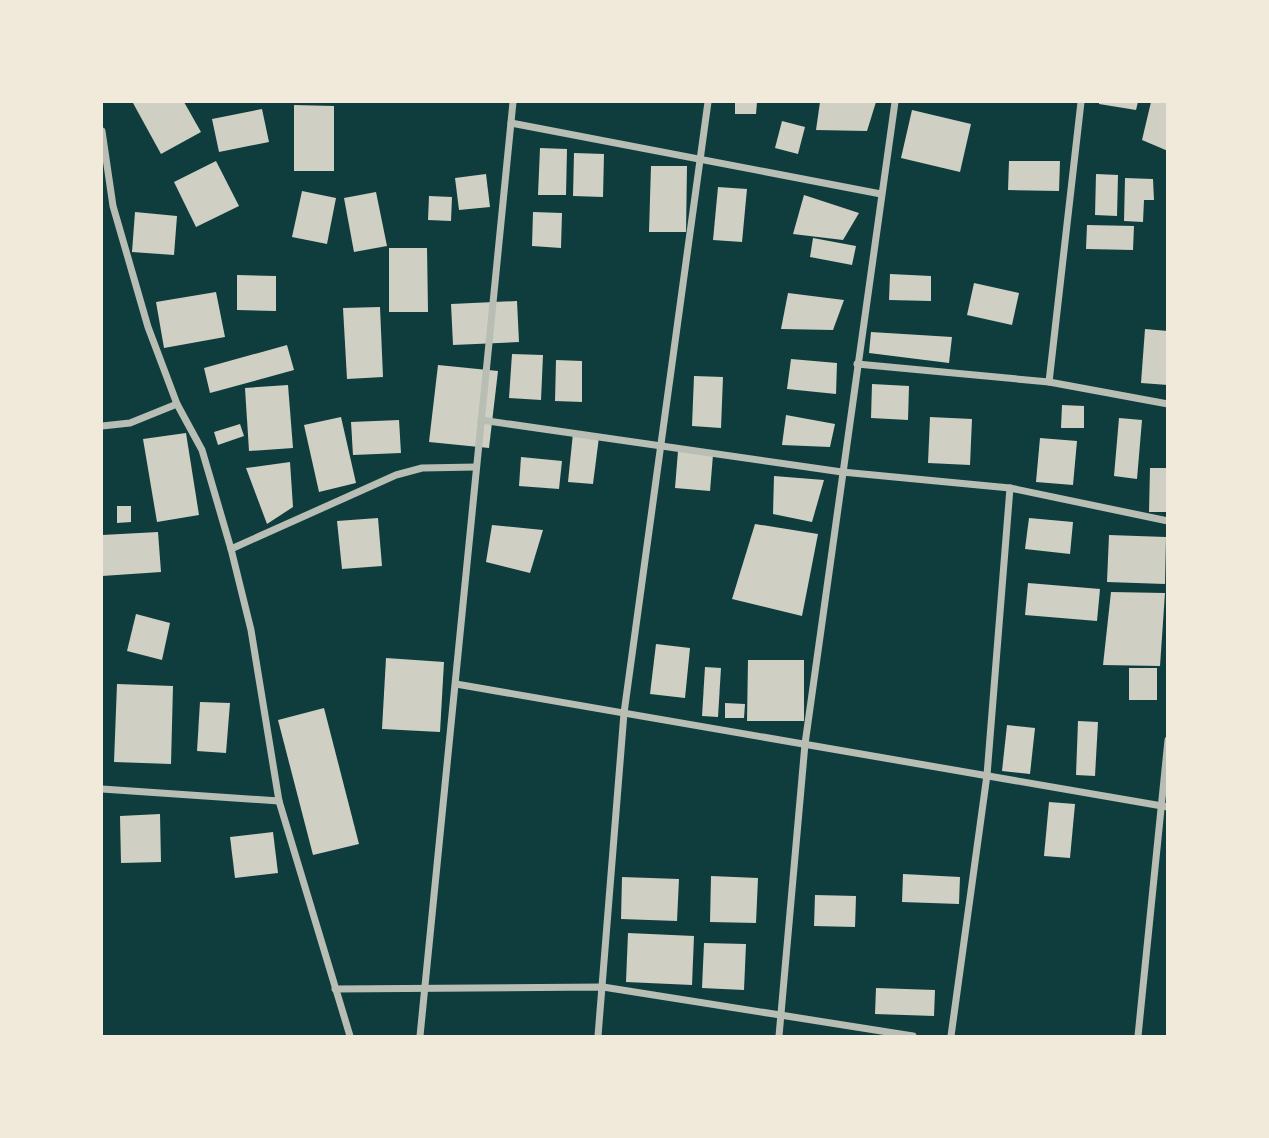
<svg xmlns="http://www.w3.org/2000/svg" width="1269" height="1138" viewBox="0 0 1269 1138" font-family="'Space Grotesk',sans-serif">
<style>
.building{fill:#cfcfc3}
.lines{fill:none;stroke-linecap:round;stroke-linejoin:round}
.minor{stroke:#b8beb3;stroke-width:7}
</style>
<rect width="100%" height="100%" fill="#0f3d3e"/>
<!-- building -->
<g class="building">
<path d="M184,102L201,132L161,154L133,103Z"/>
<path d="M735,102H757L756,114H735Z"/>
<path d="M820,102H876L867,131L816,130Z"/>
<path d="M1099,102H1138L1136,110L1099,104Z"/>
<path d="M1151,102H1168V151L1142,140Z"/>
<path d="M294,105L334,106V171H294Z"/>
<path d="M262,109L269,142L219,152L212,119Z"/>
<path d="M912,110L971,124L960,172L901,158Z"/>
<path d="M782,121L805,127L798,154L775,148Z"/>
<path d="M540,148L567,149L566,195H538Z"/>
<path d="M574,153L604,154L603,197L573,196Z"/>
<path d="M216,161L239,206L196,227L174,182Z"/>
<path d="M1009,161H1060L1059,191L1008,190Z"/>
<path d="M651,166H687L686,232H649Z"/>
<path d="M486,174L490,207L459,210L455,178Z"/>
<path d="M1096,174L1118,175L1117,216L1095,215Z"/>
<path d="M1125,178L1153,179L1154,200H1144L1143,222L1124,221Z"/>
<path d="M718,187L747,189L742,242L713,240Z"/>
<path d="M302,191L336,198L327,244L292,237Z"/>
<path d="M376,192L387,246L354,252L344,198Z"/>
<path d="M804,195L859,213L843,240L793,234Z"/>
<path d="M429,196L452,197L451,221L428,220Z"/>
<path d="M135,212L177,216L174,255L132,252Z"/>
<path d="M533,212L562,213L561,248L532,246Z"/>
<path d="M1087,225L1134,226L1133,250L1086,249Z"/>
<path d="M813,238L856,246L852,265L810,257Z"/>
<path d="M389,248H427L428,312H389Z"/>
<path d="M890,274L931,276V301L889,300Z"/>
<path d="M237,275L276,276V311L237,310Z"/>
<path d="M974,283L1019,293L1012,325L967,315Z"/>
<path d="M216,292L225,337L164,348L156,302Z"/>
<path d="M788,293L844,300L833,330L781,329Z"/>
<path d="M517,301L519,342L453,345L451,304Z"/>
<path d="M380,307L383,377L347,379L343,308Z"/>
<path d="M1145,329L1168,331V385L1141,383Z"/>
<path d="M871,332L952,337L949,363L869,353Z"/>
<path d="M287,345L294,370L210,393L204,368Z"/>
<path d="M512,354L543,355L541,400L509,398Z"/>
<path d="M791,359L837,363L836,394L787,389Z"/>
<path d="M556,360L582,361V402L555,401Z"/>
<path d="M438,365L498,371L489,448L429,442Z"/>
<path d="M694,376L723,377L721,428L692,426Z"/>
<path d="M872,384L909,386L908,420L871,418Z"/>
<path d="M288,385L293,448L249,451L245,388Z"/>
<path d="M1062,405L1084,406V428H1061Z"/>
<path d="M786,415L835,424L830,447L782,445Z"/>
<path d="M341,417L356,483L319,492L304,425Z"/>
<path d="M930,417L972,419L970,465L928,463Z"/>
<path d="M1119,418L1142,420L1137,479L1114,476Z"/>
<path d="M399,420L401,453L353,455L351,422Z"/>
<path d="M240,424L244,436L218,445L214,432Z"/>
<path d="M186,433L199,515L157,522L143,439Z"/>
<path d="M573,433L599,437L593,484L568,482Z"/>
<path d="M1040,438L1077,441L1073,485L1036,482Z"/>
<path d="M678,451L713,455L710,491L675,488Z"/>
<path d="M521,457L562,461L559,489L519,486Z"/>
<path d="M290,462L293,507L267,524L246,468Z"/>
<path d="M1150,468H1168V512H1149Z"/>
<path d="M774,476L824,480L812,522L773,514Z"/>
<path d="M117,506H131V522L117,523Z"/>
<path d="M378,518L382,566L342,569L337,521Z"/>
<path d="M1029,518L1073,522L1070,554L1025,549Z"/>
<path d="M755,524L818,534L802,616L732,599Z"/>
<path d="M492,525L543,530L530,573L486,562Z"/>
<path d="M158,532L161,572L102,576V535Z"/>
<path d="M1109,535L1166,537L1165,584L1107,582Z"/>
<path d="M1028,583L1100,589L1097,621L1025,615Z"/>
<path d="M1111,592L1165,593L1160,666L1103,665Z"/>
<path d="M136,614L170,623L162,660L127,651Z"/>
<path d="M656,644L690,648L685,698L650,694Z"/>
<path d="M386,658L444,662L440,732L382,729Z"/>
<path d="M748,660H804V721H747Z"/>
<path d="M705,667L721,668L718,717L702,716Z"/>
<rect x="1129" y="668" width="28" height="32"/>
<path d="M117,684L173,686L171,764L114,762Z"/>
<path d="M200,702L230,703L226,753L197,751Z"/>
<path d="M725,703L745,704L744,718H725Z"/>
<path d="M324,708L359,844L313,855L278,720Z"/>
<path d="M1078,721L1098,722L1095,776L1076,775Z"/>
<path d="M1007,725L1035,728L1030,774L1002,771Z"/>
<path d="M1049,802L1075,804L1070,858L1044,856Z"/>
<path d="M160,814L161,862L121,863L120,816Z"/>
<path d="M273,832L278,873L235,878L230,837Z"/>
<path d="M903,874L960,877L959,904L902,902Z"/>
<path d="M711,876L758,878L756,923L710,922Z"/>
<path d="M622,877L679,879L677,921L621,919Z"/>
<path d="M815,895L856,896L855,927L814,926Z"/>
<path d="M628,933L694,936L692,985L626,982Z"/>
<path d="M704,943L746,944L744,990L702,988Z"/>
<path d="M876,988L935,990L934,1016L875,1014Z"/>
</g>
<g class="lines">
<!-- minor -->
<g class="minor">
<path d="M511,123L881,194"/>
<path d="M102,131L113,206L148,327L177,404L202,450L231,549L251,630L279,801L350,1036"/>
<path d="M857,364L1049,382L1168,404"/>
<path d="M1049,382L1081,102"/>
<path d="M481,420L842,472L1010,488L1168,521"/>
<path d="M102,426L130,423L177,404"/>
<path d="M231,549L396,475L422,468L476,467"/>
<path d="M456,684L1168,807"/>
<path d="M102,789L279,801"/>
<path d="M335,989L603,987L913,1036"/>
<path d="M420,1036L513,102"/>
<path d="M598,1036L624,713L708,102"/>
<path d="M779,1036L805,744L895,102"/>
<path d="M951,1036L987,775L1010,488"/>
<path d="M1138,1036L1168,740"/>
</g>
</g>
<!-- border -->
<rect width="1269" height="1138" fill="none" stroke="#f1e9da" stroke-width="206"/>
</svg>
